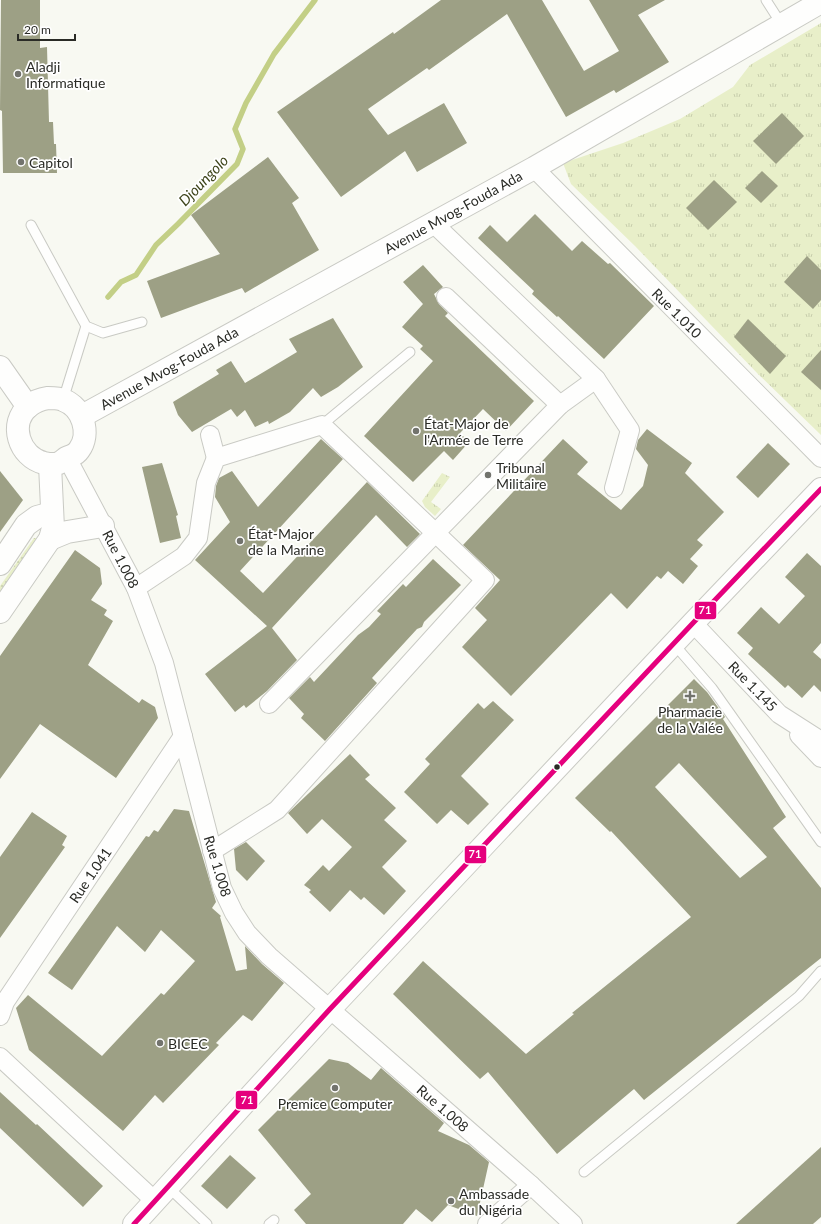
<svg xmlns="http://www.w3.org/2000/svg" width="821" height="1224" viewBox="0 0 821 1224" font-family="Lato,sans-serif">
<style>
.grass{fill:url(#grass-tufts)}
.garden{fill:url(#garden-dots)}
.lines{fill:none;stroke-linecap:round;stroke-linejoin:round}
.stream{stroke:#c3cf86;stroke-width:5.5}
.building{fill:#9da085;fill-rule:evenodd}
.lane-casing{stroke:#c9cac4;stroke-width:11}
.street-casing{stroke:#c9cac4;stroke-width:20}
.secondary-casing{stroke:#c9cac4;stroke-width:24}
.lane{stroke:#fefefd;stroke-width:9}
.street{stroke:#fefefd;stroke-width:18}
.secondary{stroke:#fefefd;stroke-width:22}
.bus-1-casing{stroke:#fff;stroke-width:8}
.bus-1{stroke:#e5007d;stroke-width:5}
.poi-dot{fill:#72736d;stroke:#fff;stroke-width:1.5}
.bus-dot{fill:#2a2b26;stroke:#fff;stroke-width:1.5}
.labels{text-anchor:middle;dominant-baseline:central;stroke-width:3.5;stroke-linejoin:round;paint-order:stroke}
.poi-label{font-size:14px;fill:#2a2b26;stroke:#fff;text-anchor:start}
.street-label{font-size:14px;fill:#2a2b26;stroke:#fff}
.water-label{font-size:15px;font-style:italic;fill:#3d441a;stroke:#fff}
.line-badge{stroke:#fff;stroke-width:1.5}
.badge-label{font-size:11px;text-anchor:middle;font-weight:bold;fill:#fff}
</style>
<defs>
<pattern id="grass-tufts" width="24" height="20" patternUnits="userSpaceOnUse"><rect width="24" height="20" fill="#e8efc9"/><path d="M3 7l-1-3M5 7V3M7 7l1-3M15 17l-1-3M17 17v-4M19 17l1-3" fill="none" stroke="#c7cdac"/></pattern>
<pattern id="garden-dots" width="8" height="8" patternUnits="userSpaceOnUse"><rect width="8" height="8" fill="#e8efc9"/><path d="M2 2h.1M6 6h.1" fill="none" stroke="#c7cdac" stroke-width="1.8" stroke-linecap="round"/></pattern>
</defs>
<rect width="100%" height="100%" fill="#f8f9f2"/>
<!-- grass -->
<g class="grass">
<path d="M821,23V435L758,374L635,246L571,184L563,163L623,143L680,119L733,87L750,65Z"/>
<path d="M442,473L450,477L431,502L441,509L435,516L425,507L422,501Z"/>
</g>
<!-- garden -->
<path class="garden" d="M34,538H37L38,540L0,594V586Z"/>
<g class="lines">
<!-- stream -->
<path class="stream" d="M108,297L121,282L136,275L156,245L178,224L237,164L243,149L235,129L246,103L274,54L315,0"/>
</g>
<!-- building -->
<g class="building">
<path d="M1,0H40V48L47,47L49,122H53L54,144H56L57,173H3L2,111L0,110Z"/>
<path d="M441,0H542L584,71L619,51L589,0H665L638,15L669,62L616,93L614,90L566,117L507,14L429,70L427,68L368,109L388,135L444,103L467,143L417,172L405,151L341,197L277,112L393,32L394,34Z"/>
<path d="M782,113L804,136L776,164L753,141Z"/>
<path d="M268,157L299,198L292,203L319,250L245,293L242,288L161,318L147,281L220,254L191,215Z"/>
<path d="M762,171L778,186L761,203L745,188Z"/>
<path d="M714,180L737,202L708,230L686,208Z"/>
<path d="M535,214L572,251L582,241L608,264L610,263L654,306L604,359L558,316L557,317L532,294L534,291L478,238L490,225L507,242Z"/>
<path d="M807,256L821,270V300L813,309L784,282Z"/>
<path d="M423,265L443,287L434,294L439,304L448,313L445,316L534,401L506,431L483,409L460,433L469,442L453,460L444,451L413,482L364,436L433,361L420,349L423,346L402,327L423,304L403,282Z"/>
<path d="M333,318L363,367L338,387L321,397L313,388L290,412L269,424L268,421L255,427L245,410L237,417L231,409L192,432L178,415L173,402L219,374L216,370L231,361L245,383L297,352L289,339Z"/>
<path d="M748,319L786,356L770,374L734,337Z"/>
<path d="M821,350V390L801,372Z"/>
<path d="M647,429L692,463L685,473L724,512L697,540L703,545L690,559L698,566L683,584L668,571L661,579L657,576L627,609L611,593L511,696L462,647L487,620L475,608L500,580L463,545L563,439L588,462L577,474L621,510L643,486L648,465L636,449L638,440Z"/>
<path d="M321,439L343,459L240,571L263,593L367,482L420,534L407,547L376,515L272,628L297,660L267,691L246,708L244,705L235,712L205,674L267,626L195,560L230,522L215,497L216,486L219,478L232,471L258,507Z"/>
<path d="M768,443L790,464L758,498L736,477Z"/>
<path d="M162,463L178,515L176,516L181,538L160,543L142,467Z"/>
<path d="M0,471L23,500L0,532Z"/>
<path d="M75,550L100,568L102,584L91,600L107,610L104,615L113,621L88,665L139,703L142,699L155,707L158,718L116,778L40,724L0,779V656Z"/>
<path d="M807,553L821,566V643L813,652L821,659V692L814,685L802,698L788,685L785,688L748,654L753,648L737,633L761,607L779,624L805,596L785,577Z"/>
<path d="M433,559L461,585L424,622L422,627L417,629L372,678L377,683L325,741L301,718L304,714L289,698L310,677L314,682L358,635L369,627L381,614L377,611L403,584L406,587Z"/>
<path d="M694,679L707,692L725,717L723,719L786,817L773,828L821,888V958L644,1100L634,1089L557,1154L488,1072L480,1079L393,994L423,961L526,1054L574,1014L572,1013L691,917L611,831L610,832L575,798ZM679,763L767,857L740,878L655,787Z"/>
<path d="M493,701L514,720L461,776L489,804L468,825L451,810L437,824L404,792L430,764L425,759L478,703L484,709Z"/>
<path d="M350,754L370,775L365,779L396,808L384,820L407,841L382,867L406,891L384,915L364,897L361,900L350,890L330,912L309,892L311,890L304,885L323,865L329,871L352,847L322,819L307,834L288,813Z"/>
<path d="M174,809L189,811L216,902L212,908L221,916L220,917L236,971L247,969L245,946L262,964L284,983L252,1021L243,1015L216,1043L219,1045L163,1103L155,1095L123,1131L29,1050L16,1008L28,995L102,1056L161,993L164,995L195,961L161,930L145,952L117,926L72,990L48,973L146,836L149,837L154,830L158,832Z"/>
<path d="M32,812L67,836L62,845L65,847L0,938V857Z"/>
<path d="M246,842L265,861L247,881L236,870L234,849Z"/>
<path d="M329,1059L348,1063L371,1080L381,1068L444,1123L438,1131L469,1145L489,1162L477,1216L448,1205L432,1222L416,1209L403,1224H306L294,1210L311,1194L258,1130Z"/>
<path d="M0,1092L36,1125L37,1124L103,1186L83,1207L0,1128Z"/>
<path d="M821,1147V1217L813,1224H736Z"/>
<path d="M230,1155L256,1178L227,1209L201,1186Z"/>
</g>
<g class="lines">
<!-- lane casing -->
<g class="lane-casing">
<g id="lane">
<path d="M766,0L782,25"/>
<path d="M31,225L86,326L103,333L142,322"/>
<path d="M63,400L86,326"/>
<path d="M322,425L410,352"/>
<path d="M673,643L712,688L821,842"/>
<path d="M584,1172L799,996L821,971"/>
<path d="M168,1187L207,1224"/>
<path d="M269,1224L274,1220"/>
</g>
</g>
<!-- street casing -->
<g class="street-casing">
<g id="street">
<path d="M534,168L821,458"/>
<path d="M433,223L596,379L630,430L614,488"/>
<path d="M446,297L560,405"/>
<path d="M210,435L216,458"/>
<path d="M67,458L136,588L164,663L222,888L234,913L247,933L269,956L531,1185L573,1224"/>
<path d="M136,588L184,556L198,538L206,483L216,458L322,425L485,580L277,810L212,851"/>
<path d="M693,623L779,714L821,741"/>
<path d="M269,704L560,405L596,379"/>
<path d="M799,735L821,758"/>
<path d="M0,1016L5,1002L183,736"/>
<path d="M0,1057L155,1201"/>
<path d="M487,1224L531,1185"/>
</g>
</g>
<!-- secondary casing -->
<g class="secondary-casing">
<g id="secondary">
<path d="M0,367L28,407"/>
<path d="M48,398C53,398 59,398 63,400C83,407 91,434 79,450C75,456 72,455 66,458C64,460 61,462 59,463C54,465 49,464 44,463C19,457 8,423 29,406C35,401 41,399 48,398Z"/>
<path d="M82,416L534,168L821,2"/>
<path d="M50,539L67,532L103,526"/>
<path d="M0,564L26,525L37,517L52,513"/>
<path d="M0,612L50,539L53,528L50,465"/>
<path d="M134,1224L330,1009L693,623L821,489"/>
</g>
</g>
<!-- lane -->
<use href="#lane" class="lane"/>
<!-- street -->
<use href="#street" class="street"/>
<!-- secondary -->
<use href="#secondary" class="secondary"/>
<!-- bus-1 casing -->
<g class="bus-1-casing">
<path id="bus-1" d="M134,1224L330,1009L693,623L821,489"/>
</g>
<!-- bus-1 -->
<use href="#bus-1" class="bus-1"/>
</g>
<!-- markers -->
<g class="poi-dot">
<circle cx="18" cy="74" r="4"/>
<circle cx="21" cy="162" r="4"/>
<circle cx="416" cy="431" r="4"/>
<circle cx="488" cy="475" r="4"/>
<circle cx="240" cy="541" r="4"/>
<path d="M688 690h4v4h4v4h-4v4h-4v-4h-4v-4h4z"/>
<circle cx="160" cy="1043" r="4"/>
<circle cx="335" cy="1088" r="4"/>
<circle cx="451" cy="1201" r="4"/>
</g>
<circle class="bus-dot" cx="557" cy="767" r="3.5"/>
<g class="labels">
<!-- poi labels -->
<g class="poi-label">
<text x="26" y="66">Aladji<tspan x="26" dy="16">Informatique</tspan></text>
<text x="29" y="162">Capitol</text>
<text x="424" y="423">État-Major de<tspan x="424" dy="16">l'Armée de Terre</tspan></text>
<text x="496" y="467">Tribunal<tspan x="496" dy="16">Militaire</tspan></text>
<text x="248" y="533">État-Major<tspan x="248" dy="16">de la Marine</tspan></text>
<text x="690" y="711" text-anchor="middle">Pharmacie<tspan x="690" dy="16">de la Valée</tspan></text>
<text x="168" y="1043">BICEC</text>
<text x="335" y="1103" text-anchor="middle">Premice Computer</text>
<text x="459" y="1193">Ambassade<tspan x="459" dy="16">du Nigéria</tspan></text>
</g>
<!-- street labels -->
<g class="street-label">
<text transform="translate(453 212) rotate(-29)">Avenue Mvog-Fouda Ada</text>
<text transform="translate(677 313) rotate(45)">Rue 1.010</text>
<text transform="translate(169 368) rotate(-29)">Avenue Mvog-Fouda Ada</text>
<text transform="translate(121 559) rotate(63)">Rue 1.008</text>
<text transform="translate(753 686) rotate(46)">Rue 1.145</text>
<text transform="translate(218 866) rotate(73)">Rue 1.008</text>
<text transform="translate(90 875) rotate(-56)">Rue 1.041</text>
<text transform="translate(443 1108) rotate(41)">Rue 1.008</text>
</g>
<!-- water labels -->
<g class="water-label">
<text transform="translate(203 180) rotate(-46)">Djoungolo</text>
</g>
</g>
<g class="line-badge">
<rect x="694" y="601" width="23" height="19" rx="4" fill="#e5007d"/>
<rect x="464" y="845" width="23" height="19" rx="4" fill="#e5007d"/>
<rect x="235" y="1090" width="23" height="20" rx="4" fill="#e5007d"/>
</g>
<g class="badge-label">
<text x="705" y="614">71</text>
<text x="475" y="858">71</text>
<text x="247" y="1104">71</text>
</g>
<!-- scale -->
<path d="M18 34v6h57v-6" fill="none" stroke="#2a2b26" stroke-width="2"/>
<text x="24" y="34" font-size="12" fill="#2a2b26" stroke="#ffffff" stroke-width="3" paint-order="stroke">20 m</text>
</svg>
